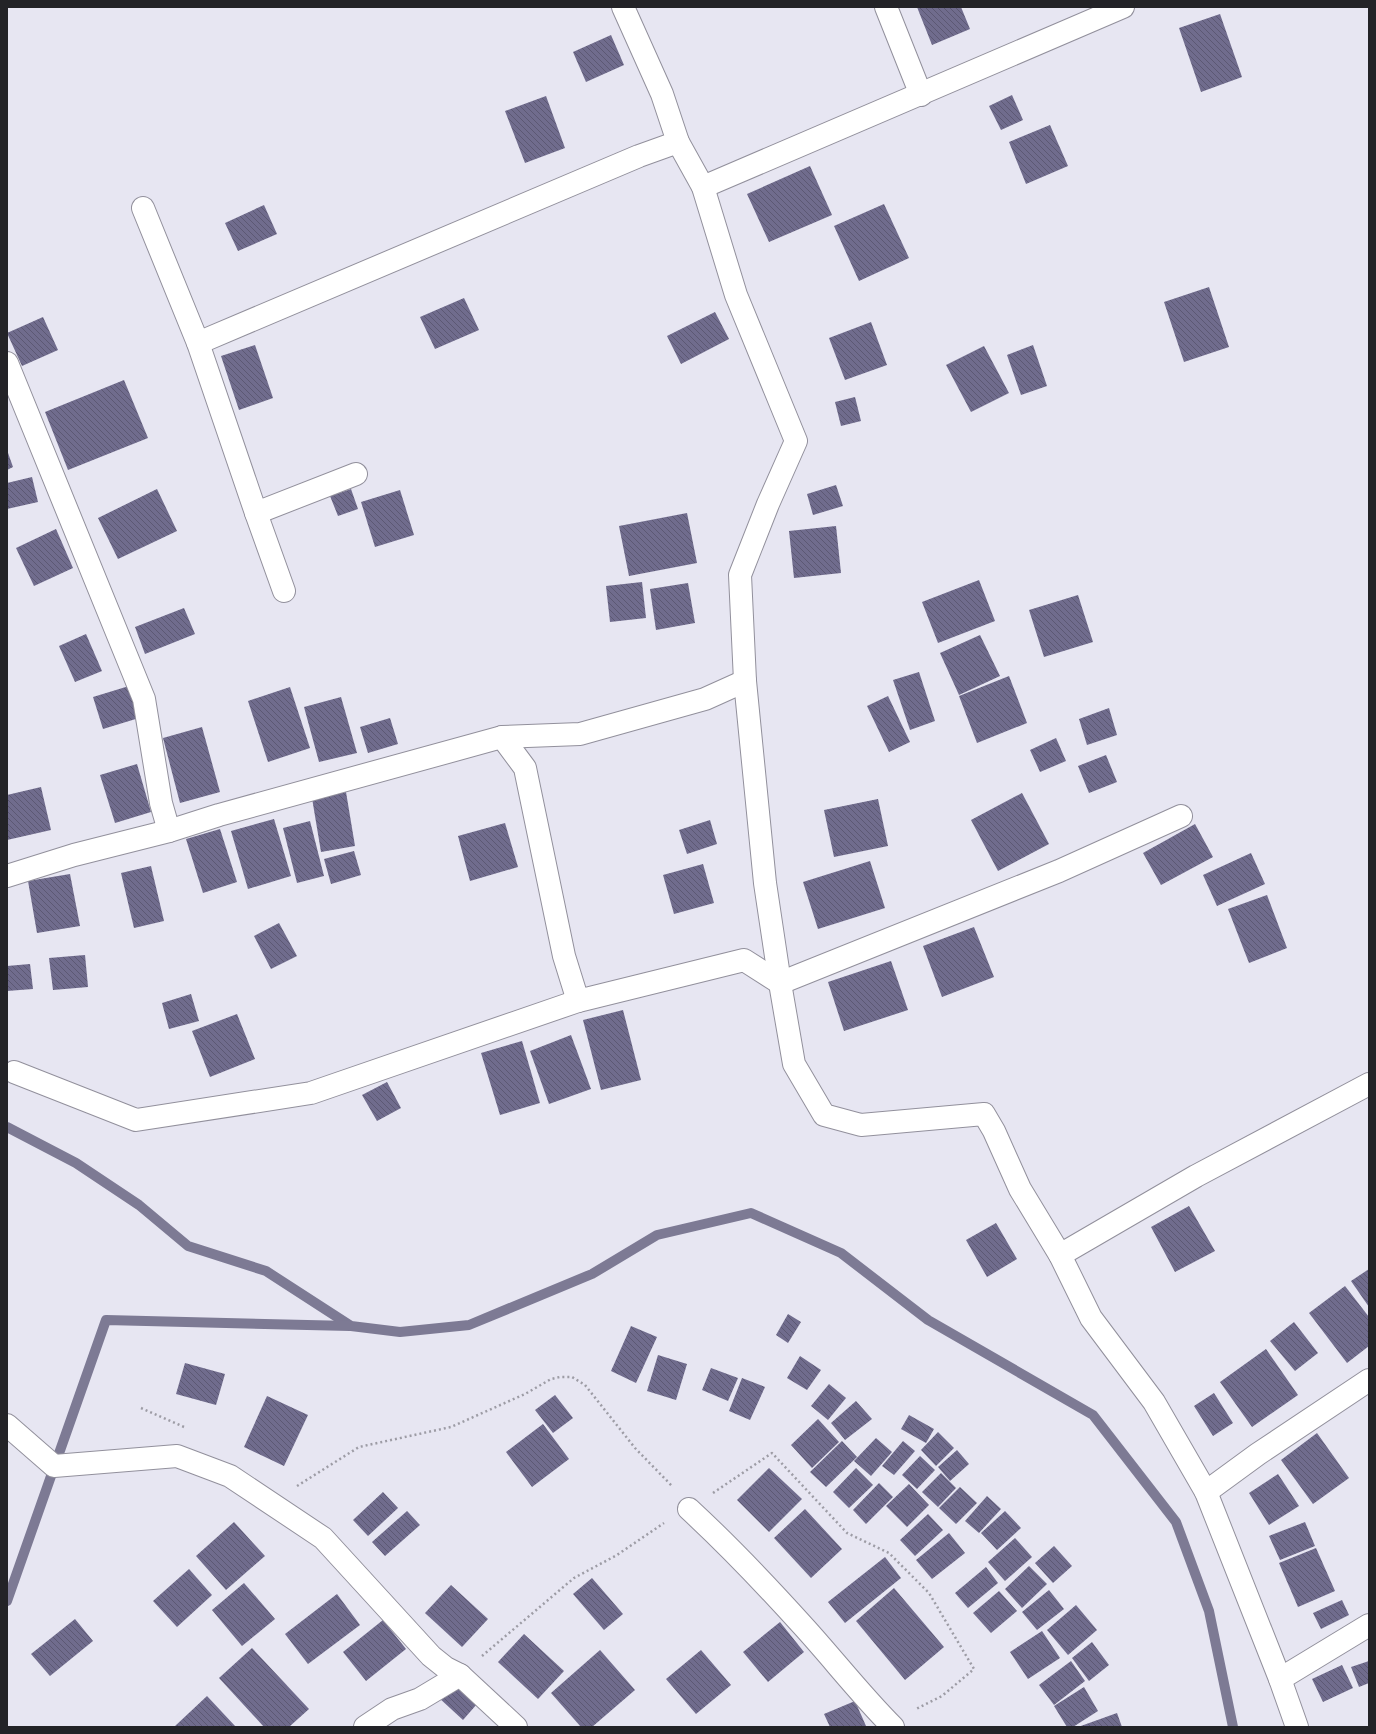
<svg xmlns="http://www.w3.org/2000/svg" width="1376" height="1734" viewBox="0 0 1376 1734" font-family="'Times New Roman',serif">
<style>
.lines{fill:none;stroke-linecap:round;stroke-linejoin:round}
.stream{stroke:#7d7a94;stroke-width:10}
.building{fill:url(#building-back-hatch)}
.minor-casing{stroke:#92909c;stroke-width:24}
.path{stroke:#9d9ca5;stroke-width:2.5;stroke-dasharray:2 3;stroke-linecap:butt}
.minor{stroke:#fff;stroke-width:22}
</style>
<defs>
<pattern id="building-back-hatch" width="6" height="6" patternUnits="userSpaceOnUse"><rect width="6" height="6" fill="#706c8d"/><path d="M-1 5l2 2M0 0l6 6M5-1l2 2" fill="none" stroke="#5c5873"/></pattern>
</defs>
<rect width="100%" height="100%" fill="#e7e6f2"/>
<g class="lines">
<!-- stream -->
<g class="stream">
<path d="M7,1127L76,1163L139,1205L188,1246L266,1271L351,1326L400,1332L469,1325L592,1274L657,1235L751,1213L841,1253L928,1320L1093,1415L1176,1522L1209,1611L1233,1727"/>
<path d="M7,1601L106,1320L350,1326"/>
</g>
</g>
<!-- building -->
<g class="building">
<path d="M917,7H961L970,29L932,45Z"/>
<path d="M1220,14L1242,77L1201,92L1179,28Z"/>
<path d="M611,35L624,65L586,82L573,52Z"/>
<path d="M1012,95L1023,120L1001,130L989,106Z"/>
<path d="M546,96L565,148L525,163L505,111Z"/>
<path d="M1050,125L1068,166L1026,184L1009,142Z"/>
<path d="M810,166L832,215L769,242L747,194Z"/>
<path d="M884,204L909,258L859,281L834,226Z"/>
<path d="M264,205L277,234L238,251L225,223Z"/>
<path d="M1209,287L1229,347L1184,362L1164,302Z"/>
<path d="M464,298L479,330L435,349L420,317Z"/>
<path d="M715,312L729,339L681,364L667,336Z"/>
<path d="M43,317L58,350L22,366L7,333Z"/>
<path d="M871,322L887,365L845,380L829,338Z"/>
<path d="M255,345L273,398L239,410L221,356Z"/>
<path d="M1033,345L1047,386L1021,395L1007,355Z"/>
<path d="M984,346L1009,393L971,412L946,365Z"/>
<path d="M124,380L148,438L68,470L45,412Z"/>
<path d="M855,397L861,421L841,426L835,402Z"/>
<path d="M7,450L13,467L7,470Z"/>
<path d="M32,477L38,502L7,509V483Z"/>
<path d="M836,485L843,506L813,515L807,494Z"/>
<path d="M157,489L177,531L118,559L98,518Z"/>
<path d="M351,489L358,509L338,516L330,496Z"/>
<path d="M400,490L414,535L375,547L361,502Z"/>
<path d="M687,513L697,563L629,576L619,526Z"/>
<path d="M836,526L841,573L794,578L789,531Z"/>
<path d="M56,529L73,568L34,586L16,548Z"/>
<path d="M979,580L995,621L938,643L922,602Z"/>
<path d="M642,582L646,618L610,622L606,586Z"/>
<path d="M688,583L695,623L656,630L650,589Z"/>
<path d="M1078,595L1093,642L1044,657L1029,610Z"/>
<path d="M184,608L195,634L145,654L135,627Z"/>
<path d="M86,634L102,671L75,682L59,646Z"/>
<path d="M980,635L1000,676L959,695L940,653Z"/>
<path d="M919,672L935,721L910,730L893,680Z"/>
<path d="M1009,676L1027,723L977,743L959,696Z"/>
<path d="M129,686L139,718L103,729L93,697Z"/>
<path d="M290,687L310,748L268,762L248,701Z"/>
<path d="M888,696L910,742L889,752L867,706Z"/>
<path d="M341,697L357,753L319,762L304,707Z"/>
<path d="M1109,708L1117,735L1087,745L1079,719Z"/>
<path d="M390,718L398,744L368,753L360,727Z"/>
<path d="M202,727L220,792L180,803L163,738Z"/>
<path d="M1056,738L1066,761L1040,772L1030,750Z"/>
<path d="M1106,755L1117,782L1089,793L1078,766Z"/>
<path d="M137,764L151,812L115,823L100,775Z"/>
<path d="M41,787L51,830L7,840V795Z"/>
<path d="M346,792L355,846L321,852L312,798Z"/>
<path d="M1022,793L1049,844L998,871L971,820Z"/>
<path d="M878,799L888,846L834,857L824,810Z"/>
<path d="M274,819L291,876L248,889L231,831Z"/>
<path d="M710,820L717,844L687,854L679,830Z"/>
<path d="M310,821L324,876L297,883L283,828Z"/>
<path d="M505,823L518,867L470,881L458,836Z"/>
<path d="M1195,824L1213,857L1161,885L1143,853Z"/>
<path d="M220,829L237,882L203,893L186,839Z"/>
<path d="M354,851L361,875L331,884L324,859Z"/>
<path d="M1251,853L1265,884L1217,906L1203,875Z"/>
<path d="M870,861L885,908L818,929L803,882Z"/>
<path d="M703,864L714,903L674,914L663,875Z"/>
<path d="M151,866L164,921L134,928L121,873Z"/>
<path d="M70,874L80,926L37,933L28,881Z"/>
<path d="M1267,895L1287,948L1249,963L1228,909Z"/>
<path d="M279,923L297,956L271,969L254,936Z"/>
<path d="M974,927L994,977L942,997L923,946Z"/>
<path d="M85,955L88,987L53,990L49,958Z"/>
<path d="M891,961L908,1010L844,1031L828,982Z"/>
<path d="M30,964L33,989L7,991V966Z"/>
<path d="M191,994L199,1021L169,1029L162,1003Z"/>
<path d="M623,1010L641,1080L601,1090L583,1020Z"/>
<path d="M237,1014L255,1059L210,1077L192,1031Z"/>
<path d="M571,1035L591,1089L549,1104L530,1051Z"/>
<path d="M522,1041L540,1103L500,1115L481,1053Z"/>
<path d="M387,1082L401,1108L377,1121L362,1095Z"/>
<path d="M1189,1206L1215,1251L1175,1272L1151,1227Z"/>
<path d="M996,1223L1017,1259L987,1277L966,1240Z"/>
<path d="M1369,1269V1307L1351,1281Z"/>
<path d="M1345,1286L1369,1317V1346L1347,1363L1309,1313Z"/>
<path d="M788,1314L801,1322L788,1343L776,1335Z"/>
<path d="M1294,1322L1318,1353L1295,1371L1270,1341Z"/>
<path d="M631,1326L657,1337L636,1383L611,1371Z"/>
<path d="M1266,1349L1298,1395L1252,1427L1220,1382Z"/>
<path d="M658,1355L687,1364L676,1400L647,1391Z"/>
<path d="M800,1356L821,1370L807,1390L787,1378Z"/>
<path d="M185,1363L225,1374L216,1405L176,1394Z"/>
<path d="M711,1368L738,1378L728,1401L702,1390Z"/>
<path d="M742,1378L765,1387L750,1420L729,1411Z"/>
<path d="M829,1384L846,1398L828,1420L811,1406Z"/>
<path d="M1214,1393L1233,1423L1213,1436L1194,1406Z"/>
<path d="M555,1395L573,1418L553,1433L535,1410Z"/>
<path d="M267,1396L308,1415L284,1466L244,1447Z"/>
<path d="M856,1401L872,1419L845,1440L831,1423Z"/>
<path d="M909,1415L934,1429L926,1443L901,1429Z"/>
<path d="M818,1419L839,1442L812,1468L791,1445Z"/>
<path d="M543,1424L569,1459L532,1487L506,1452Z"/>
<path d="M938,1432L954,1448L936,1466L921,1450Z"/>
<path d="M1317,1433L1349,1478L1313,1504L1281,1460Z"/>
<path d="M876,1438L892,1452L871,1476L854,1461Z"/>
<path d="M842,1441L857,1457L826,1487L810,1472Z"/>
<path d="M903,1441L915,1451L894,1475L882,1466Z"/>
<path d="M957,1450L969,1464L950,1481L938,1467Z"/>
<path d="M920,1456L935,1470L917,1489L902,1475Z"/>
<path d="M769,1468L802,1499L769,1532L737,1500Z"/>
<path d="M856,1468L873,1485L849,1508L833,1492Z"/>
<path d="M941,1473L956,1488L938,1507L922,1492Z"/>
<path d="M1278,1474L1299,1506L1269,1525L1249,1493Z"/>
<path d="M879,1483L893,1497L866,1524L853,1510Z"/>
<path d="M909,1484L929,1505L907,1527L886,1506Z"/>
<path d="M960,1487L977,1503L956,1524L939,1508Z"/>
<path d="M383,1492L398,1508L368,1536L353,1520Z"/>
<path d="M987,1496L1001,1509L979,1533L965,1521Z"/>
<path d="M805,1509L842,1549L811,1578L774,1538Z"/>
<path d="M407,1511L420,1525L385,1556L372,1542Z"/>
<path d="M1005,1511L1021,1528L997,1550L981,1533Z"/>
<path d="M928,1514L943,1530L915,1556L900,1540Z"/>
<path d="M234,1522L265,1556L226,1590L196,1556Z"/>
<path d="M1305,1522L1315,1546L1280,1560L1269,1536Z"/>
<path d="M949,1533L965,1553L932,1579L916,1560Z"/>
<path d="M1015,1538L1032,1557L1005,1581L988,1562Z"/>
<path d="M1054,1546L1072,1566L1053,1583L1035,1563Z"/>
<path d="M1316,1548L1335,1591L1298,1607L1279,1563Z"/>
<path d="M885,1557L901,1578L845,1623L828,1602Z"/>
<path d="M1029,1566L1047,1584L1022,1608L1005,1589Z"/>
<path d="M986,1567L998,1583L968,1608L955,1593Z"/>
<path d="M189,1569L212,1595L177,1627L153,1601Z"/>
<path d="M592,1578L623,1614L604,1630L573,1594Z"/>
<path d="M244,1583L275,1619L242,1646L212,1610Z"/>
<path d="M451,1585L488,1619L462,1647L425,1613Z"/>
<path d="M894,1588L944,1647L905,1680L856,1621Z"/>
<path d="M1049,1590L1064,1609L1037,1630L1022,1612Z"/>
<path d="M999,1591L1017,1611L991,1633L973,1613Z"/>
<path d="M337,1594L360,1625L308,1664L285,1634Z"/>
<path d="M1342,1600L1349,1615L1321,1629L1313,1613Z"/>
<path d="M1076,1605L1097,1630L1068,1655L1047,1630Z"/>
<path d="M75,1619L93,1641L50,1676L31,1654Z"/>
<path d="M383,1620L406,1649L366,1681L343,1652Z"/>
<path d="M780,1622L804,1652L768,1682L743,1652Z"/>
<path d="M1042,1631L1060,1658L1028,1679L1010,1652Z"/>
<path d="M524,1634L564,1671L538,1699L498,1662Z"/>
<path d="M1092,1642L1109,1665L1089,1681L1072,1658Z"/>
<path d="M252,1648L309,1709L289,1727H264L219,1678Z"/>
<path d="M600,1650L635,1690L592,1727H581L551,1693Z"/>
<path d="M701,1650L731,1685L696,1714L666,1679Z"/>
<path d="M1071,1661L1085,1681L1054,1705L1039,1685Z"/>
<path d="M1369,1661V1683L1359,1687L1351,1667Z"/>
<path d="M1342,1665L1353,1688L1323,1702L1312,1679Z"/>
<path d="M453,1681L477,1704L463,1720L438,1697Z"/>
<path d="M1084,1687L1098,1711L1073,1727H1067L1054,1706Z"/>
<path d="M207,1696L236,1727H174Z"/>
<path d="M855,1701L866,1726L830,1727L824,1714Z"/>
<path d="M1117,1713L1122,1727H1078Z"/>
</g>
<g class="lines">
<!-- minor casing -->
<g class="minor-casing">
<g id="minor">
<path d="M623,7L662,94L678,142L703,187L736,295L796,441L768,504L740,575L745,681L765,883L780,983L794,1064L824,1115L861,1125L984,1114L994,1131L1020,1189L1060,1255L1091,1318L1154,1402L1206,1492L1280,1679L1297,1727"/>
<path d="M886,7L921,95"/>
<path d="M703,187L1123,7"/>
<path d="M143,208L198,343L256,513L356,474"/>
<path d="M198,343L639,156L678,142"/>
<path d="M7,363L144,699L161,803L169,831"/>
<path d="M256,513L284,591"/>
<path d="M502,737L525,768L564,956L578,1001L744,960L780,983L1059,871L1181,816"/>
<path d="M7,876L74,855L169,831L219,815L502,737L580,734L705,699L745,681"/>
<path d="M14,1072L136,1120L311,1093L578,1001"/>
<path d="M1060,1255L1196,1176L1369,1084"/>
<path d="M7,1425L54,1466L177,1456L230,1476L323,1538L431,1656L446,1668L460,1675"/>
<path d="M1206,1492L1258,1454L1369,1380"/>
<path d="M689,1509C729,1546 767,1586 804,1627C834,1660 861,1695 893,1727"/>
<path d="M1280,1679L1369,1625"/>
<path d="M365,1727L392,1709L420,1699L460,1675L516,1727"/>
</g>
</g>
<!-- path -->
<g class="path">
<path d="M141,1408L184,1427"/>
<path d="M297,1486L359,1447L451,1427L525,1394L551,1379L560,1377H572L585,1385L635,1448L672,1486"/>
<path d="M713,1493L772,1453L847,1533L889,1553L929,1593L974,1669L942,1696L916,1709"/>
<path d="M482,1656L574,1578L617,1555L664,1523"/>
</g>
<!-- minor -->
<use href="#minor" class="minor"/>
</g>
<!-- border -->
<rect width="1376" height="1734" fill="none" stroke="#232327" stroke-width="16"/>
</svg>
